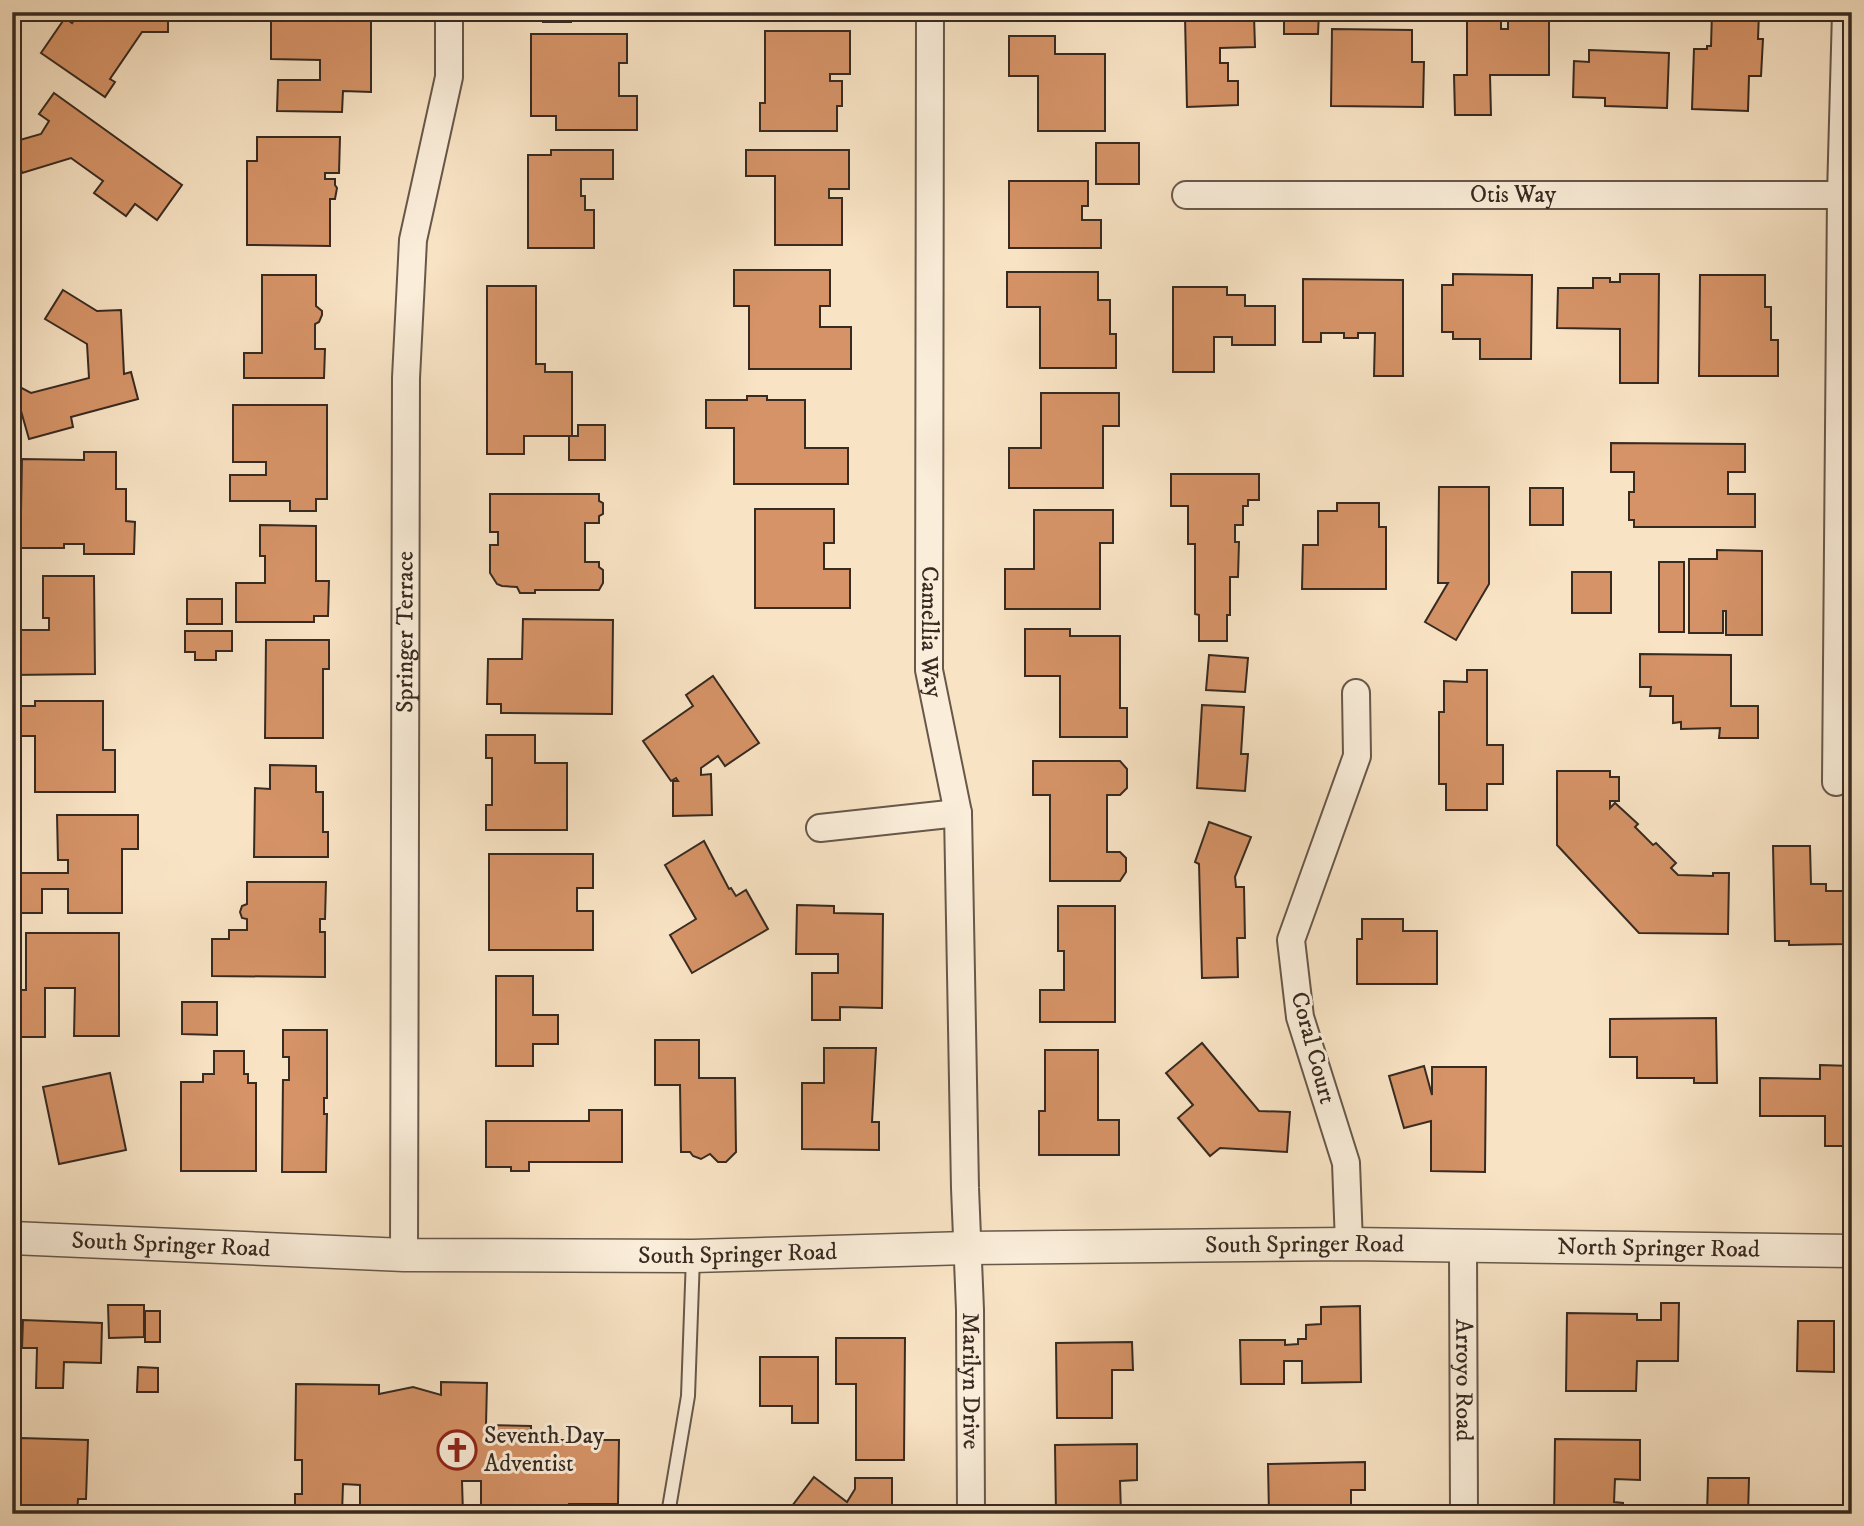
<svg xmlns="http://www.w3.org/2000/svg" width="1864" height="1526" viewBox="0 0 1864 1526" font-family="'IM FELL DW Pica',serif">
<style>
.building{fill:#d59367;stroke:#372a21;stroke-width:2}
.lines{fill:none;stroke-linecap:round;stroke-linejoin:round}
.service-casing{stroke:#67584a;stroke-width:16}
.minor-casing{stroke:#67584a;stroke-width:30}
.tertiary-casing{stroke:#67584a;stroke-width:35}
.service{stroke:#faedd9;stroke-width:12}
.minor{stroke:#faedd9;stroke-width:26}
.tertiary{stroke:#faedd9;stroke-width:32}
.labels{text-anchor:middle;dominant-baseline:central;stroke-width:6;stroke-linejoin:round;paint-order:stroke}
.street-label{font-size:24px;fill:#372a21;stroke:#faedd9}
.poi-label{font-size:24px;fill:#372a21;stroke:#faedd9;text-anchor:start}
</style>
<rect width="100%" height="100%" fill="#f8e3c4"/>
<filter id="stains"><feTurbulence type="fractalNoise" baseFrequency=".00286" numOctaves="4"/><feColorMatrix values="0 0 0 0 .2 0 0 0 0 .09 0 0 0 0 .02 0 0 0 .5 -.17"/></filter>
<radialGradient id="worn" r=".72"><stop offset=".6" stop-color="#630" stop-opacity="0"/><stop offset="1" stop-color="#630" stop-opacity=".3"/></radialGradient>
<!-- building -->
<g class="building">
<path d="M80,12H168V32H142L110,79L115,82L105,97L41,53L65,18L72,23Z"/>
<rect x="543" y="12" width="28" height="10"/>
<path d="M1284,12H1319L1318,34H1284Z"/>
<path d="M1467,12H1501V29H1508V12H1549V75H1490L1491,115H1455L1454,75H1467Z"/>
<path d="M1704,12H1759L1758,39H1763L1761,76H1749L1748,111L1692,109L1694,49H1707V46H1711L1712,12Z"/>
<path d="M1254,16L1255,47L1220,48V63H1228V81H1238V105L1187,107L1185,17Z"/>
<path d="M271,20L371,21V92L343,91L342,112L277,111L278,80H320V60L271,59Z"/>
<path d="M1332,29L1412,30V62H1424L1423,107L1331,106Z"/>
<path d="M765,31H850V74H830V81H842V106H837V131H760V103H765Z"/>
<path d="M531,34H627V63H619V96H637V130H556V116H531Z"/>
<path d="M1009,36H1055V54H1105V131H1038V76H1009Z"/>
<path d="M1589,50L1669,53L1667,108L1605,106V98L1573,97L1574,61L1589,62Z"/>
<path d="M54,93L182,185L157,220L135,204L126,216L94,193L103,181L71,158L22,173L13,142L41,134L49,121L39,114Z"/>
<path d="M257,137H340L339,173H325V179H335V185L337,188L335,199H330V246L247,245V161H257Z"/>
<rect x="1096" y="143" width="43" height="41"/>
<path d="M551,150H613V179H581V196H585V210H594V248H528V155H551Z"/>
<path d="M746,150H849V189H829V198H842V245H775V176H746Z"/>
<path d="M1009,181H1088V206H1082V220H1101V248H1009Z"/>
<path d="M734,270H830V306H820V327H851V369H749V306H734Z"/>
<path d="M1007,272H1098V300H1110V334H1116V368H1040V307H1007Z"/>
<path d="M1453,274L1532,275L1531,359H1480V339H1453V332H1442V285H1453Z"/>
<path d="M1620,274H1659L1658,383H1620V329L1557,328L1558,288H1593V278H1610V282H1620Z"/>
<path d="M262,275H316V306L322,311V315L319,322L315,324V349H325L324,378H244V353H262Z"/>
<path d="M1700,275H1765V307H1771V340H1778V376H1699Z"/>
<path d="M1303,279L1403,280V376H1374L1375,333H1358V338H1344V333H1321V342H1303Z"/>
<path d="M487,286H536V364H545V372H572V436H524V454H487Z"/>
<path d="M1173,287H1227V295H1245V306H1275V345H1232V337H1214V372H1173Z"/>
<path d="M63,290L97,311L121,310L124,374L131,372L138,399L71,417L73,427L29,439L19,404L12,400V383L31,393L89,378L87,344L45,319Z"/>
<path d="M1041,393H1119V426H1103V488H1009V448H1041Z"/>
<path d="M747,396H767V400H805V448H848V484H734V428H706V400H747Z"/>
<path d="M233,405H327V499H316V511H290V501H230V475H266V462H233Z"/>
<path d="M578,425H605V460H569V436H578Z"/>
<path d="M1611,443L1745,444V472H1728V494H1755V527H1634V520H1629V492H1634V472H1611Z"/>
<path d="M84,452H116V489H126V521L135,522L134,554H84V544H64V548H16V511H21L22,459L84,460Z"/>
<path d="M1171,474H1259V500H1248V506H1243V525H1235V542H1239L1238,577H1230V615H1227V641H1199V615L1195,614V544H1188V506H1171Z"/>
<path d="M1439,487H1489V584L1456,640L1425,622L1448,583H1438Z"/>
<rect x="1530" y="488" width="33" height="37"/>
<path d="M490,494H599V501L603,503V514L599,516V523H585V562H599V567L603,570V583L599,590H535V593H520L517,587L502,586L497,584L490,573V545H498V532H490Z"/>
<path d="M1337,503H1379V527H1386V589H1302L1303,545H1318V511H1337Z"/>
<path d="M755,509H834V543H824V569H850V608H755Z"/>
<path d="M1034,510H1113V543H1100V609H1005V569H1034Z"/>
<path d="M260,525L316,526V581H329L328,616H314V622H236V583H265V556H260Z"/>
<path d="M1717,550L1762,551V635H1726V611H1723V633H1689V559H1717Z"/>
<rect x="1659" y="562" width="25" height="70"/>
<rect x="1572" y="572" width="39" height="41"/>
<path d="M43,576H94L95,674L12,675V630H49V618H43Z"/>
<rect x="187" y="599" width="35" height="25"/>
<path d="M523,619L613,620L612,714L501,713V704H487L488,659H522Z"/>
<path d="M1025,629H1070V636H1120V708H1127V737H1060V676H1025Z"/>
<path d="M185,631H232V651H216V660H195V652H185Z"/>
<path d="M266,640H329V669H323V738H265Z"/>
<path d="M1640,654L1731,655V706H1758V738H1719L1720,728L1681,729V722L1673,723V696H1650L1651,687H1640Z"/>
<path d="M1209,655L1248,658L1245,692L1206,690Z"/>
<path d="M1467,670H1487V745H1503V784H1487V810H1446V784H1439V712H1444V681L1467,682Z"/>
<path d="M713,676L759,743L725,766L718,756L701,768V775L711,774L712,815L673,816V781H678L676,778L671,781L643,741L693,706L686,695Z"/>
<path d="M35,701H103V750H115V792H35V736H12V706H35Z"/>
<path d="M1202,705L1244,707L1241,754H1248L1245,791L1197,788Z"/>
<path d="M486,735H535V763H567V830H486V805H492V758H486Z"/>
<path d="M1033,761H1120L1127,769V788L1120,795H1107V852H1120L1126,858V872L1120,881H1050V795H1033Z"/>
<path d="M270,765L316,766V792H323V832H328V857H254L255,788L270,789Z"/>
<path d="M1557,771H1610V777H1619V801H1610V808L1615,803L1638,824L1635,827L1653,845L1656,843L1676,863L1671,868L1678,875L1713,876V873H1729L1728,934L1639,933L1557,845Z"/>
<path d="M57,815H138V849H122V913H68V889H42V913H12V873H68V860H58Z"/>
<path d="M1209,822L1251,837L1235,877L1236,887H1244L1245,938H1237L1238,977L1202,978L1199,864L1195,862Z"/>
<path d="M704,841L729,889L731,888L736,896L746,890L768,929L692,973L670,935L696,919L665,865Z"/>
<path d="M1773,846H1810L1811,884H1826V891H1847L1848,944L1789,945V941H1775Z"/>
<path d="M489,854H593V888H577V911H593V950H489Z"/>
<path d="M247,882H326L325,919H320V932H325V977L212,976V939H229V930H247V919L242,918L240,912L242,906L247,904Z"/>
<path d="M797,905L834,906V913L883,914L882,1008L840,1007V1020H812V973H838V954H796Z"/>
<path d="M1058,906H1115V1022H1040V990H1064V951H1058Z"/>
<path d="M1362,919H1403V931H1437V984H1357V939H1362Z"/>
<path d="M26,933H119V1036H74L75,988H45V1037H12V990H26Z"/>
<path d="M496,976H533V1015H558V1044H533V1066H496Z"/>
<path d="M182,1002H217V1035L182,1034Z"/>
<path d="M1716,1018L1717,1083H1694V1078H1637V1057H1610V1019Z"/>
<path d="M283,1030H327V1098H324V1114H327L326,1172H282L283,1080H289V1057H283Z"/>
<path d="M655,1040H699V1078H735L736,1152L726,1162H718L710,1154L701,1159L693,1156L690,1152H681L680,1085H655Z"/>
<path d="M1202,1043L1259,1111L1290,1112L1287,1152L1220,1148L1210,1156L1178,1118L1193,1105L1166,1073Z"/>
<path d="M824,1048H876L872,1122H879V1150L802,1149V1083H824Z"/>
<path d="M1045,1050H1098V1120H1119V1155H1039V1111H1045Z"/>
<path d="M214,1051H244V1074H248V1083H256V1171H181V1082H203V1074H214Z"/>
<path d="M1820,1065L1852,1066V1146H1825V1116H1760V1078L1820,1079Z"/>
<path d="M1424,1066L1432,1095V1067H1486L1485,1172L1431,1171V1121L1404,1128L1389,1076Z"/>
<path d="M110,1073L126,1150L59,1164L43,1087Z"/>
<path d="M589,1110H622V1162H529V1171H511V1167H486V1121H589Z"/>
<path d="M1661,1303H1679L1678,1361H1637L1636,1391H1566L1567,1313L1637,1314V1320H1661Z"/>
<path d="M108,1305H144V1337L109,1338Z"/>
<path d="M1360,1306L1361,1382L1302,1383V1361H1284V1384H1241L1240,1340H1285V1345L1298,1344V1339H1306V1325L1321,1324V1307Z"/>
<rect x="145" y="1311" width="15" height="31"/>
<path d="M23,1320L102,1323L101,1363L64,1362L63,1388H36L37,1348H22Z"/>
<path d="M1798,1321H1834V1372L1797,1371Z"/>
<path d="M836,1338H905L904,1460H856V1384H836Z"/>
<path d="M1132,1342L1133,1370H1112V1418H1057L1056,1343Z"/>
<path d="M760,1357H818V1423H792V1406H760Z"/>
<path d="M138,1367L158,1368V1392H137Z"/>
<rect x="1844" y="1367" width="8" height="38"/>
<path d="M441,1382L487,1383L486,1425L531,1426V1440H619L618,1504H569V1514H481V1481H462L463,1514H360V1485L343,1484L342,1514H295V1494H302V1460H295L296,1384L379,1385V1394L413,1387L441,1395Z"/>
<path d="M21,1438L88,1440L86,1499H78L77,1514H19Z"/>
<path d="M1555,1439L1640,1440V1480L1615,1479L1614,1502L1623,1503V1514H1554Z"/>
<path d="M1137,1444V1480L1120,1481L1121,1514H1056L1055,1445Z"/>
<path d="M1365,1462V1490H1351V1513L1365,1514H1269L1268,1464Z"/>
<path d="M814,1477L847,1502L855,1489V1478H892V1510H873L871,1514H786Z"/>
<path d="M1708,1478H1749L1748,1514H1707Z"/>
</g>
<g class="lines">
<!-- service casing -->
<g class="service-casing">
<path id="service" d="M668,1514L688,1396L693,1257"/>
</g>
<!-- minor casing -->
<g class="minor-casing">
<g id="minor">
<path id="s1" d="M930,12L929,670L958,813L965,1188L970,1310L971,1514"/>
<path id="s2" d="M1186,195H1841"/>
<path d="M1836,782L1841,195L1846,12"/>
<path d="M820,828L958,813"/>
<path d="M1349,1244L1346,1163L1300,1017L1291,940L1357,756L1356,693"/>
<path id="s3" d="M1463,1247L1464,1514"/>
<path id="s4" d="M404,1255L406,378L413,240L449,77V12"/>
</g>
</g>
<!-- tertiary casing -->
<g class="tertiary-casing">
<g id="tertiary">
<path id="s5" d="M12,1238L404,1255L693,1256L967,1248L1349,1244L1852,1251"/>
</g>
</g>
<!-- service -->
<use href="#service" class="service"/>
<!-- minor -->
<use href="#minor" class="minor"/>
<!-- tertiary -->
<use href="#tertiary" class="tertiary"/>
</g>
<!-- icons -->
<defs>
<g id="church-ring" transform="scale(2.0125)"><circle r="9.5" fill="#faedd9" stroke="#8f2418" stroke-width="1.5"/><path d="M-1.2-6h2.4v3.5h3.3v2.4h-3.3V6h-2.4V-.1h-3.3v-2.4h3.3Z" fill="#8f2418"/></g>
</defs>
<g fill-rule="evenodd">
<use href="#church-ring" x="457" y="1450"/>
</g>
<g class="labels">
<!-- street labels -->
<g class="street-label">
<text stroke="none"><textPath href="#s2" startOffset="327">Otis Way</textPath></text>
<text stroke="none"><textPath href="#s4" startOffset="623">Springer Terrace</textPath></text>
<text stroke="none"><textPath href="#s1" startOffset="620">Camellia Way</textPath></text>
<text transform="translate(1313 1048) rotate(75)">Coral Court</text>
<text stroke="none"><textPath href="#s5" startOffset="159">South Springer Road</textPath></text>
<text stroke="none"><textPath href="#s5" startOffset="1293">South Springer Road</textPath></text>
<text stroke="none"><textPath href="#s5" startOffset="1647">North Springer Road</textPath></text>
<text stroke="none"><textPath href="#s5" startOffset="726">South Springer Road</textPath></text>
<text stroke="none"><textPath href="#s3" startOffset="133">Arroyo Road</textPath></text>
<text stroke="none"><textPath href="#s1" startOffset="1372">Marilyn Drive</textPath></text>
</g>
<!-- poi labels -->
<g class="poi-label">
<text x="484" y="1436">Seventh Day<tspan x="484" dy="28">Adventist</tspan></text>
</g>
</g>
<!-- margin -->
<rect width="1864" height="1526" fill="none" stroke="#f8e3c4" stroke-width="42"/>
<rect x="14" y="14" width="1836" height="1498" fill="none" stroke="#372a21" stroke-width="3.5"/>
<rect x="21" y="21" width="1822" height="1484" fill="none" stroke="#372a21" stroke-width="2"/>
<rect width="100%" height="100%" filter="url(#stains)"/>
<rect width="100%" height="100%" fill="url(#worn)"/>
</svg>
